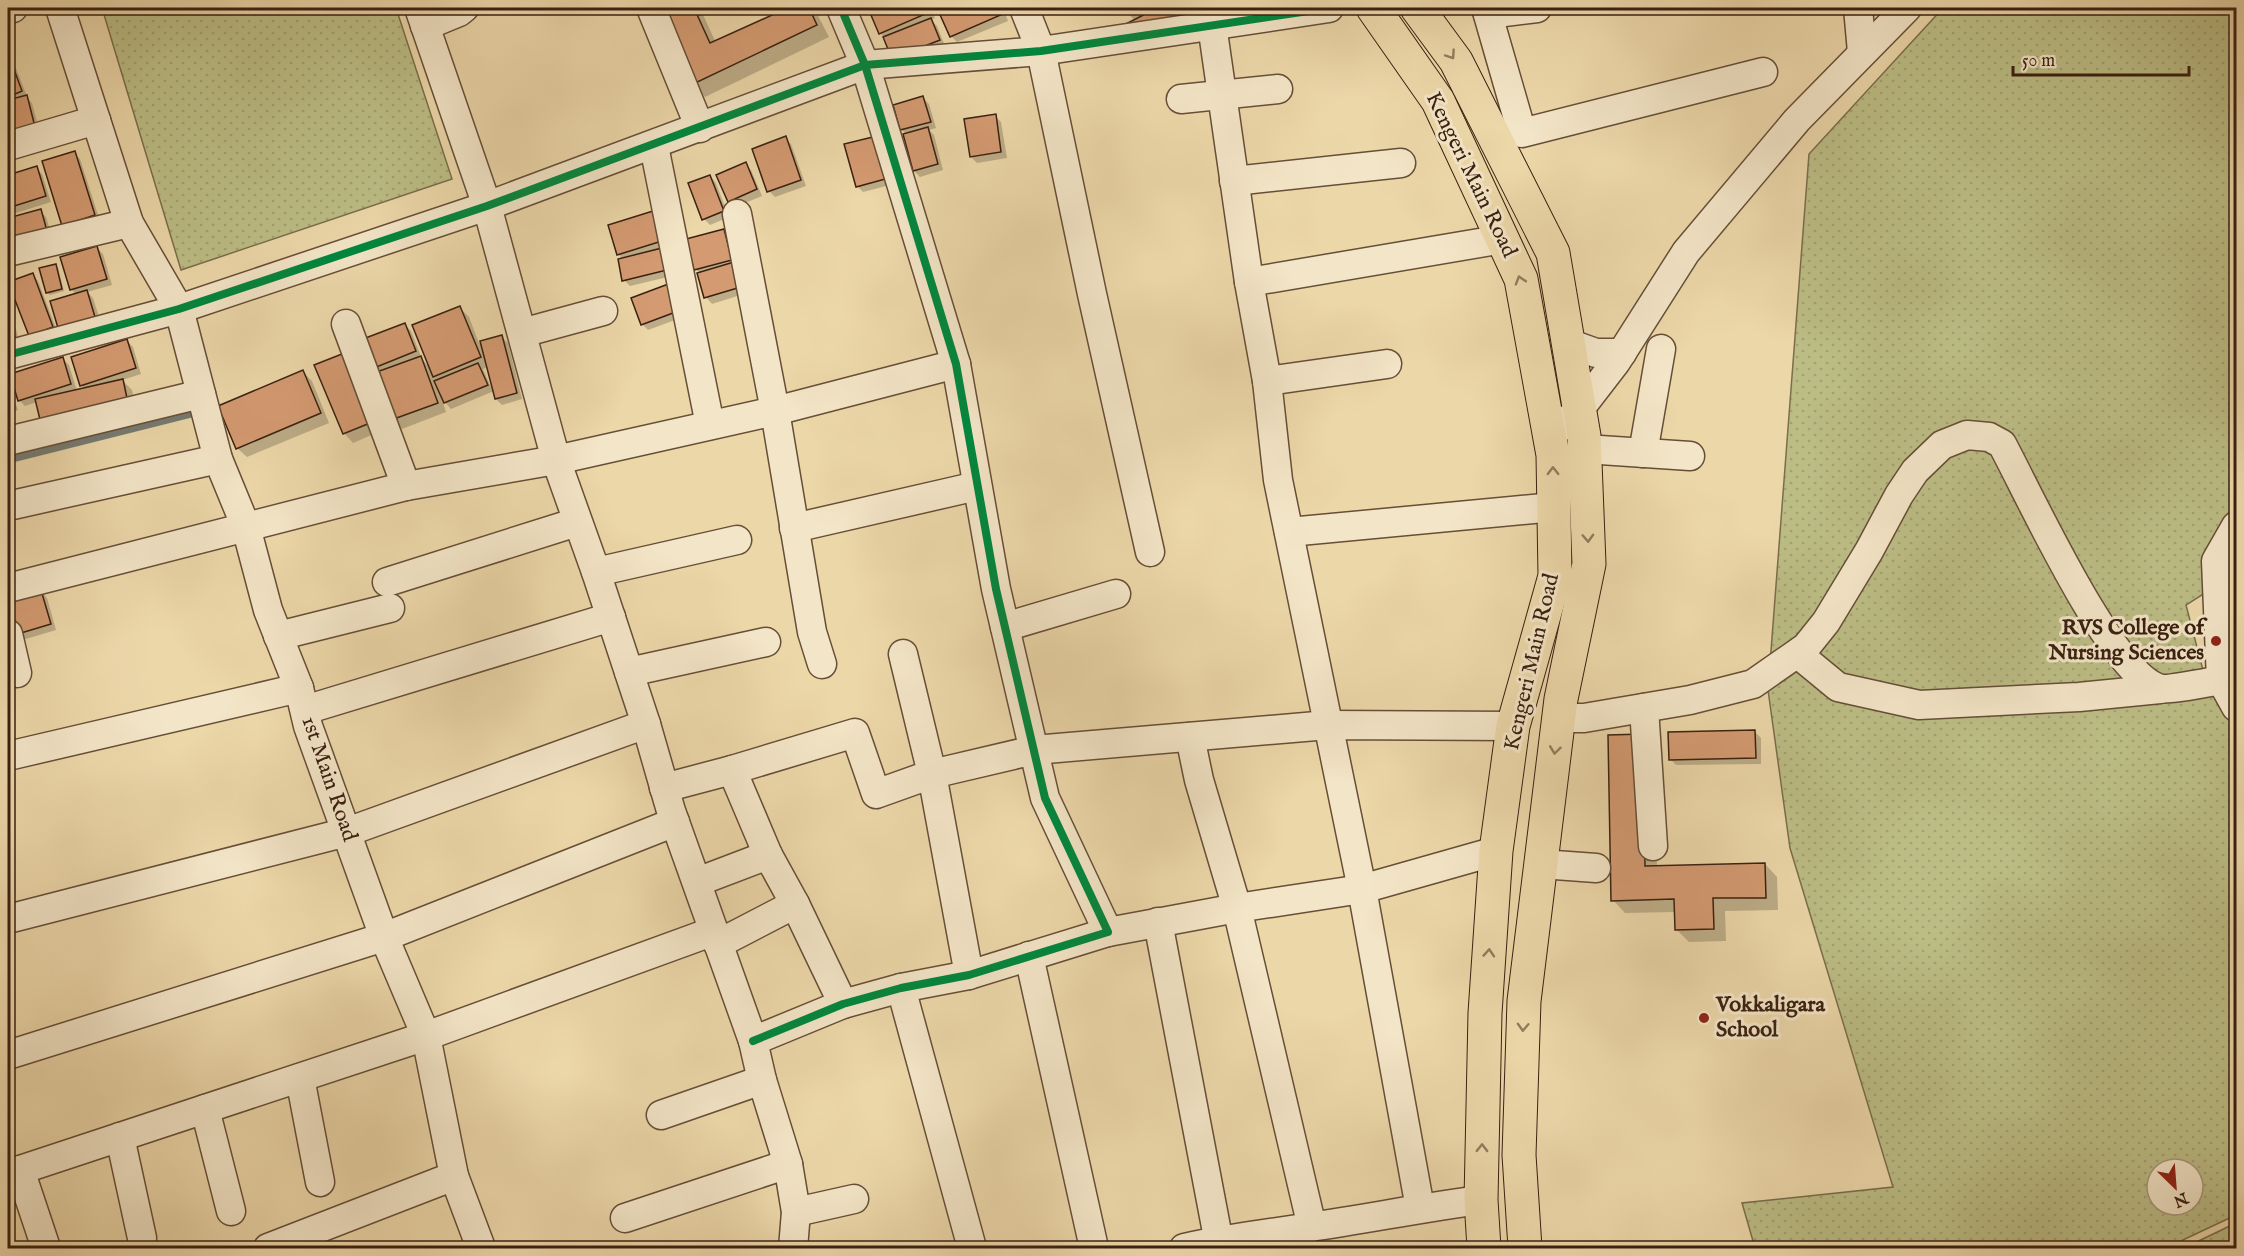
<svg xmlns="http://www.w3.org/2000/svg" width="2244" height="1256" viewBox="0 0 2244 1256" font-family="'IM FELL English',serif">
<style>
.grass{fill:url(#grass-dots);stroke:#7a6e4b;stroke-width:1.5;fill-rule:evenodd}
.shadow{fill:#0003;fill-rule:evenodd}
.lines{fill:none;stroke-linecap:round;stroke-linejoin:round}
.stream{stroke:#757b72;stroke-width:7}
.building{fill:#d49a71;stroke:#392011;stroke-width:1.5}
.minor-casing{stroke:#664e37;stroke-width:31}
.major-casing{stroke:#392011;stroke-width:35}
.minor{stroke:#f3e5c7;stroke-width:28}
.major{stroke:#ecd7a9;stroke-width:33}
.cycleway-casing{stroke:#f3e5c7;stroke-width:11}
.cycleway{stroke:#00873e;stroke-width:8}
.oneway{stroke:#927c5d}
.poi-dot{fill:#8f2418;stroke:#f3e5c7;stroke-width:2}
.labels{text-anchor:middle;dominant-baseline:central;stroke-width:6;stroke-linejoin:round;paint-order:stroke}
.street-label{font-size:22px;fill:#392011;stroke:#f3e5c7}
.poi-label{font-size:22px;font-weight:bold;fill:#392011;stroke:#f3e5c7;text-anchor:end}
</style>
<defs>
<pattern id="grass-dots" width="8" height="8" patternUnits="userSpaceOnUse" patternTransform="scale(1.5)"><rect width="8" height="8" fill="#bcbd85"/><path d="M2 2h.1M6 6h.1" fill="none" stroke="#a2a272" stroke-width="1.8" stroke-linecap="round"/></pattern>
</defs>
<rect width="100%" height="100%" fill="#ecd7a9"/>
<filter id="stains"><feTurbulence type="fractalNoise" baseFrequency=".00333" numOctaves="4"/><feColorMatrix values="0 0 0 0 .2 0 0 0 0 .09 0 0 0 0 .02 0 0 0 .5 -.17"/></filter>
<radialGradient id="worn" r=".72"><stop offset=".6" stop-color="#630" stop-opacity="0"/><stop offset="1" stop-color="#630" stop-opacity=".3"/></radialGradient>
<!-- grass -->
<g class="grass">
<path d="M102,8H396L452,179L181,270Z"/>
<path d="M1943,8H2236V573L2186,605L2205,678L2236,731V1215L2166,1248H1755L1742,1203L1893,1187L1790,848L1768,690L1809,154ZM2157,1169H2193V1205H2157Z"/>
<path d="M2236,1223V1248H2184Z"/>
</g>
<!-- shadow -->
<g class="shadow">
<path d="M656,8H700L716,43L783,12L780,8H814L829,37L705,97L693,84Z"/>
<path d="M870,8H931L935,18L931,20L937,26L945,46L900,64L885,38L880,33Z"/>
<path d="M939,8H1003L1008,21L957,42L951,36Z"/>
<path d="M1124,8H1209L1215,24L1135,21Z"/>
<path d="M8,53L12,58L28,99L32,103L41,137L8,134Z"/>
<path d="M923,98L929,104L936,128L929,130L934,135L943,170L920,177L914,171L906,134L902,130Z"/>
<path d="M995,116L1001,122L1007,158L977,163L971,157Z"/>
<path d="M785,138L791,144L806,186L775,197L769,191L754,150Z"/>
<path d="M846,145L894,184L863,192L857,186Z"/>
<path d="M74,153L80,159L100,221L64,225Z"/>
<path d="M745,164L751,170L762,196L735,207L729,201Z"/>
<path d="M36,168L42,174L51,202L16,213L10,208L8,200V177Z"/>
<path d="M710,176L716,183L729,217L710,225L704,219Z"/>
<path d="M40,211L46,217L52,237L13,240L8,220Z"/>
<path d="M653,213L676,275L630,286L624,280L623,259L618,254Z"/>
<path d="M723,230L729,236L747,293L712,304L706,297L701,274L696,269Z"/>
<path d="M97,248L103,254L112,285L87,292L93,298L101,323L52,302L76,294L71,289Z"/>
<path d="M55,265L58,268L64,291L50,295L47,293Z"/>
<path d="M32,275L38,281L58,333L30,335Z"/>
<path d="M633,299L686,316L648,330L642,324Z"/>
<path d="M459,307L469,317L479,343L502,337L508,343L522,399L502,405L496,399L494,391L451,409L442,399L446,412L402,429L392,419L381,372L376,367L405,325L411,331L422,359L430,368ZM488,367L494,390H492L483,369Z"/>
<path d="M8,316L14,323L20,343L8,347Z"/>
<path d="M127,341L133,347L141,374L122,380L132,390L138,417L37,402L25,406L19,400L63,359L69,365L77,391L86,389L81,385Z"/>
<path d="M316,366L383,430L353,443L344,433Z"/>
<path d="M303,372L312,381L329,423L247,457L237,448Z"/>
<path d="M8,383L18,410L8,414Z"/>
<path d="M41,591L47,598L56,630L19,641L13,635L8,616V601Z"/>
<path d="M1755,732L1761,738V764L1676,765L1670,759Z"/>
<path d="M1655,748L1657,867L1765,864L1777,877L1778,910L1725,911L1726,941L1689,942L1676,929V912L1625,913L1613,900Z"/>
</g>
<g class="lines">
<!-- stream -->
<path class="stream" d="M8,460L195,413"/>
</g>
<!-- building -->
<g class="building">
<path d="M654,8H694L710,43L781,11L779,8H809L817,25L691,85Z"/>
<path d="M868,8H928L930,12L879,34Z"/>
<path d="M937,8H1000L1003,14L950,37Z"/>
<path d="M1122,8H1138L1125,13Z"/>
<path d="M1157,8H1206L1211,18L1120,27Z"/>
<path d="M931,18L940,40L892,59L883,37Z"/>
<path d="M8,53L22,91L8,97Z"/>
<path d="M27,95L36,131L8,138V100Z"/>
<path d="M923,96L931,122L900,130L893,105Z"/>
<path d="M996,114L1001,152L970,157L964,119Z"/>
<path d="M928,127L938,164L913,171L903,134Z"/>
<path d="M786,136L801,180L767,192L752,149Z"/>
<path d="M877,136L889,178L856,187L844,144Z"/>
<path d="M75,151L95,215L62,226L42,161Z"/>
<path d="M746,162L757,189L728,202L716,175Z"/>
<path d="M37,166L46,196L8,208V175Z"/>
<path d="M710,175L724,211L702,220L688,183Z"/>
<path d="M41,209L47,231L11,240L8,218Z"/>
<path d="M653,211L662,241L617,255L608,225Z"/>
<path d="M724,229L732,260L694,270L686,239Z"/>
<path d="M97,246L107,279L70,290L60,257Z"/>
<path d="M666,247L671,269L622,281L618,259Z"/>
<path d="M734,262L741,287L704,298L697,273Z"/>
<path d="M56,264L62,289L46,293L39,268Z"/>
<path d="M33,273L53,327L29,336L8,282Z"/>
<path d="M671,283L681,310L641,325L631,298Z"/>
<path d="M87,290L95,317L58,328L50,301Z"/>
<path d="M460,306L481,357L433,377L412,325Z"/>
<path d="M8,315L15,337L8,339Z"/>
<path d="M405,323L416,351L374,368L363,339Z"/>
<path d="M502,335L517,393L495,399L480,341Z"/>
<path d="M127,339L136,368L80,386L71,357Z"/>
<path d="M347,352L375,421L343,434L314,365Z"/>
<path d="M421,356L438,403L391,420L374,373Z"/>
<path d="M63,357L71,384L18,401L10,374Z"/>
<path d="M478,363L488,385L444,403L434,381Z"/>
<path d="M303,370L321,413L236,449L218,406Z"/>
<path d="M123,379L129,408L42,428L35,399Z"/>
<path d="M8,389L13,404L8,406Z"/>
<path d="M41,590L51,624L11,636L8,622V599Z"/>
<path d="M1755,730L1756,758L1669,760L1668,732Z"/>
<path d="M1643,734L1645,866L1765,863L1766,898H1713L1714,929L1675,930L1674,899L1611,901L1608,735Z"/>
</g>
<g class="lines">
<!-- minor casing -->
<g class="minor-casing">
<g id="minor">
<path d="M60,8L129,223L179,309L218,459L246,527L268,610L299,688L308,726L384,937L426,1036L454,1176L481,1248"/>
<path d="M419,8L487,206L556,460L596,572L646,724L671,811L753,1041L762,1080L788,1164L796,1212L793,1248"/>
<path d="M651,8L700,128"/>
<path d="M1024,8L1041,51L1092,294L1150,552"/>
<path d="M1486,8L1522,133L1763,72"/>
<path d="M1858,8L1862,52"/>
<path d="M8,9L13,8"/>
<path d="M1488,14L1537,8"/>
<path d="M1212,25L1249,282L1267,381L1278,480L1362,889L1420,1208"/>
<path d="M425,26L459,12L464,8"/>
<path d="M1181,99L1278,89"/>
<path d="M8,146L96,120"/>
<path d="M654,146L710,425"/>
<path d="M1234,181L1401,163"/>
<path d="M737,214L775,411L812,632L822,664"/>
<path d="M8,252L129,223"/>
<path d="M1249,282L1503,239"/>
<path d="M346,324L406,486"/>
<path d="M522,333L603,311"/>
<path d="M1568,343L1596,353H1622"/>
<path d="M8,355L179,309L487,206L865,65L1041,51L1329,8"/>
<path d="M1267,381L1387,364"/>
<path d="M1549,437L1579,410L1616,362L1686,252L1797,120L1907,8"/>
<path d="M8,441L201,394"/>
<path d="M1585,449L1690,456"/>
<path d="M1643,453L1661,349"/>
<path d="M8,506L218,459"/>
<path d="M2236,526L2216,561L2221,680L2236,707"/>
<path d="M794,528L977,486"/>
<path d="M1289,532L1554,507"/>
<path d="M596,572L737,540"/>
<path d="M387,582L577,522"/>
<path d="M8,588L406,486L556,460L775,411L956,364"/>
<path d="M1005,627L1116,594"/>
<path d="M8,634L17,673"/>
<path d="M278,636L390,608"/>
<path d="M1798,654L1838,687L1919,705L2079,697L2160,689"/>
<path d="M629,672L766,642"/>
<path d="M1644,708L1653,846"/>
<path d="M305,710L611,617"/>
<path d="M1559,718H1584L1690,700L1753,684L1806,647L1826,622L1869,551L1899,495L1915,471L1942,445L1967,435L1989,437L2002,444C2029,494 2109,670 2158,688C2166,691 2209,682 2221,680"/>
<path d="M1190,737L1199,780L1237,908L1312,1227"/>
<path d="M8,756L299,688"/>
<path d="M664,788L732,770L855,733L876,794L932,774L903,654"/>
<path d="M1541,864L1596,868"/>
<path d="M697,882L768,855"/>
<path d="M795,904L843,1004"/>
<path d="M8,919L347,832L646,724"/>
<path d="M1158,922L1220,1248"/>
<path d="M1108,932L1237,908L1362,889L1496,851"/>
<path d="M718,944L795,904L768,855L732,770"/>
<path d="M1029,956L1094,1248"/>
<path d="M969,975L932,774L1034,750L1328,725L1513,726"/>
<path d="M901,988L972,1248"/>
<path d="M753,1041L843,1004L901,988L969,975L1108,932L1045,798L996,589L956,364L865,65L841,8"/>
<path d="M8,1055L384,937L675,822"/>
<path d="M300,1078L320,1182"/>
<path d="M205,1109L231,1211"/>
<path d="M661,1115L762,1080"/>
<path d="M120,1137L142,1238"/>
<path d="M20,1170L46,1248"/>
<path d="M8,1174L426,1036L714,931"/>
<path d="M796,1212L854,1199"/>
<path d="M625,1218L788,1164"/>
<path d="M268,1248L454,1176"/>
<path d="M1184,1248C1226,1238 1268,1234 1310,1227C1367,1219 1424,1207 1481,1200"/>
</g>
</g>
<!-- major casing -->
<g class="major-casing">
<g id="major">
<path d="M1373,8L1438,101L1521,279L1553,455L1555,576L1513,726L1496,851L1485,1013L1481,1200L1484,1248"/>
<path d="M1417,8L1456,61L1553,253L1584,436L1589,564L1561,699L1524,1001L1519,1155L1525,1248"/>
</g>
</g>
<!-- minor -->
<use href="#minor" class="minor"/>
<!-- major -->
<use href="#major" class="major"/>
<!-- cycleway casing -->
<g class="cycleway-casing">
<g id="cycleway">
<path d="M8,355L179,309L487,206L865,65L1041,51L1329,8"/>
<path d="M753,1041L843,1004L901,988L969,975L1108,932L1045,798L996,589L956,364L865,65L841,8"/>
</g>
</g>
<!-- cycleway -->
<use href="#cycleway" class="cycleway"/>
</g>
<!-- one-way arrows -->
<defs><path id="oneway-chevron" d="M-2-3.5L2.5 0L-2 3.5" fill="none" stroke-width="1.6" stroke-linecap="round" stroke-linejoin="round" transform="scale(1.5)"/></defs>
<g class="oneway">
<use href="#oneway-chevron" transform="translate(1451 55) rotate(56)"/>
<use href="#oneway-chevron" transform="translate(1520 280) rotate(-107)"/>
<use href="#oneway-chevron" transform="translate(1553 471) rotate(-91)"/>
<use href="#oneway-chevron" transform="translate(1588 538) rotate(88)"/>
<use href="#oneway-chevron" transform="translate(1555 750) rotate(97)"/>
<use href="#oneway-chevron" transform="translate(1489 953) rotate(-86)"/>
<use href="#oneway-chevron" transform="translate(1523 1027) rotate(92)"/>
<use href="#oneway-chevron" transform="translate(1482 1148) rotate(-89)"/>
</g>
<!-- markers -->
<g class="poi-dot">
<circle cx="2216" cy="641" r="6"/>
<circle cx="1704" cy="1018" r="6"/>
</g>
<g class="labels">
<!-- street labels -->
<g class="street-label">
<text transform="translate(1471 175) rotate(64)">Kengeri Main Road</text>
<text transform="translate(1532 662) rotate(-77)">Kengeri Main Road</text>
<text transform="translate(329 779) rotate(71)">1st Main Road</text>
</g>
<!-- poi labels -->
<g class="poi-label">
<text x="2204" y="628">RVS College of<tspan x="2204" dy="25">Nursing Sciences</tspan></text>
<text x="1716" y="1005" text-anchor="start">Vokkaligara<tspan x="1716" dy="25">School</tspan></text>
</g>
</g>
<!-- margin -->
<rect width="2244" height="1256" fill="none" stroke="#ecd7a9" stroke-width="30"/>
<rect x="9" y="9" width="2226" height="1238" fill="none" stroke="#392011" stroke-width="3"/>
<rect x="15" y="15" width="2214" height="1226" fill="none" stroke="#392011" stroke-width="1.5"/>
<!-- north arrow -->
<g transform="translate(2175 1187) rotate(155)"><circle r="28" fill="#f3e5c7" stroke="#a9967e" stroke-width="1.5"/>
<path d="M0-4.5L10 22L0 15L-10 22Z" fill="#8f2418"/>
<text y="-9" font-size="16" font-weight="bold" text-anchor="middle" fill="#392011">N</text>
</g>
<!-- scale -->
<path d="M2013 66v9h176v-9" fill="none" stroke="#392011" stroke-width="3"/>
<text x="2022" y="66" font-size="18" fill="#392011" stroke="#f3e5c7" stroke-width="4.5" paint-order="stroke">50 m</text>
<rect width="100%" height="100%" filter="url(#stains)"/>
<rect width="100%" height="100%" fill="url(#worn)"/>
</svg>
